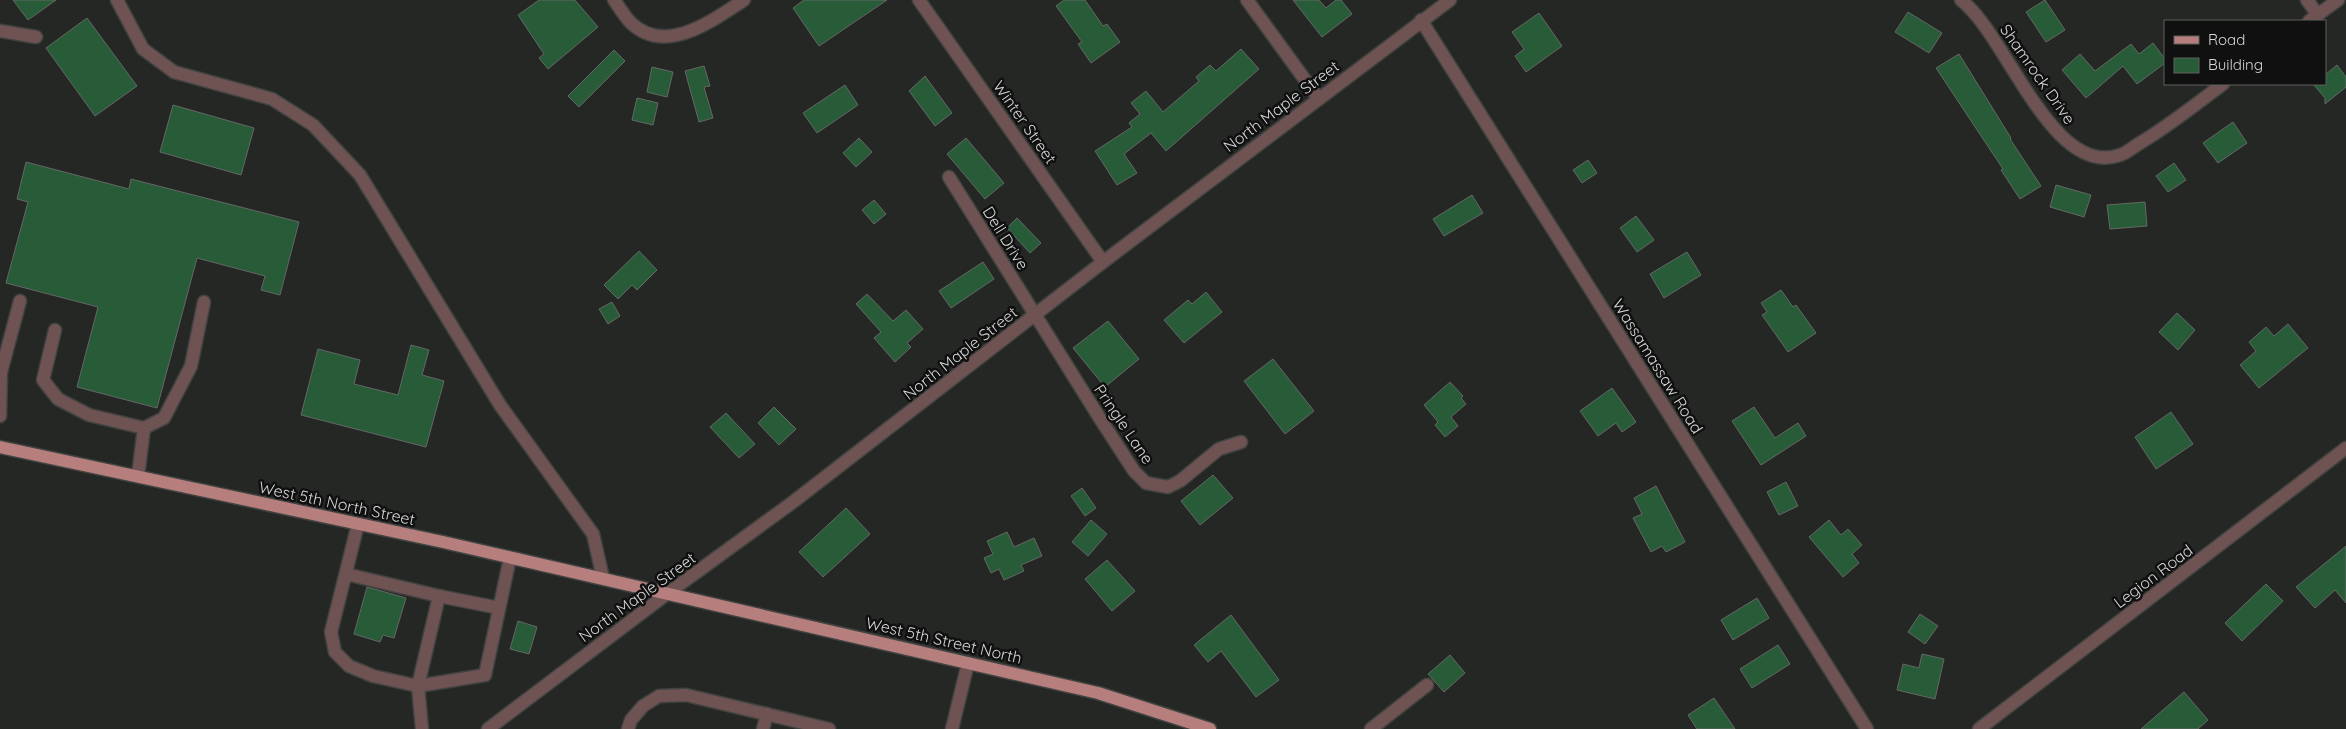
<svg xmlns="http://www.w3.org/2000/svg" width="2346" height="729" viewBox="0 0 2346 729" font-family="Quicksand,sans-serif">
<style>
.building{fill:#285b37;stroke:#656865}
.lines{fill:none;stroke-linecap:round;stroke-linejoin:round}
.minor-casing{stroke:#414341;stroke-width:15}
.major-casing{stroke:#414341;stroke-width:15}
.minor{stroke:#6f5353;stroke-width:12}
.major{stroke:#b67f7d;stroke-width:12}
.labels{text-anchor:middle;dominant-baseline:central;stroke-width:5;stroke-linejoin:round;paint-order:stroke}
.street-label{font-size:16px;fill:#d6d7d6;stroke:#0f100f}
</style>
<rect width="100%" height="100%" fill="#252725"/>
<!-- building -->
<g class="building">
<path d="M13,0H56L28,20Z"/>
<path d="M539,0H575L598,27L548,69L539,58L544,54L518,15Z"/>
<path d="M804,0H887L819,46L793,8Z"/>
<path d="M1064,0H1085L1103,26L1107,24L1120,42L1091,63L1078,44L1082,42L1056,6Z"/>
<path d="M1293,0H1319L1326,8L1336,0H1341L1352,14L1322,37Z"/>
<path d="M2045,0L2065,30L2046,42L2026,12Z"/>
<path d="M1908,12L1942,33L1929,53L1895,32Z"/>
<path d="M1539,13L1562,46L1526,72L1515,56L1524,49L1512,32Z"/>
<path d="M87,18L137,86L95,116L46,48Z"/>
<path d="M2153,43L2165,59V63L2137,84L2123,66L2086,98L2062,70L2080,54L2095,71L2131,44L2139,54Z"/>
<path d="M1241,49L1259,69L1166,151L1151,133L1124,154L1137,173L1117,185L1095,151L1132,127L1129,123L1140,114L1131,103L1146,91L1163,112L1199,81L1196,77L1210,65L1216,71Z"/>
<path d="M614,50L625,61L579,107L568,96Z"/>
<path d="M1959,54L2011,138L2010,139L2041,186L2020,199L2001,170L2003,169L1936,68Z"/>
<path d="M2337,65L2346,77V87L2325,104V98L2313,84H2325V75Z"/>
<path d="M704,66L710,86L704,87L713,118L699,122L685,71Z"/>
<path d="M652,67L673,72L667,97L647,92Z"/>
<path d="M925,76L952,113L935,126L909,91Z"/>
<path d="M845,85L858,105L817,133L803,113Z"/>
<path d="M637,98L658,103L653,125L632,120Z"/>
<path d="M173,105L254,128L241,175L160,152Z"/>
<path d="M2233,122L2247,143L2218,163L2203,143Z"/>
<path d="M859,138L872,152L856,167L843,153Z"/>
<path d="M966,138L1004,183L985,199L947,154Z"/>
<path d="M1588,160L1597,173L1582,183L1573,170Z"/>
<path d="M26,162L129,189L131,179L299,222L280,295L261,290L265,276L197,258L157,408L77,387L98,307L6,283L28,202L17,199Z"/>
<path d="M2174,163L2186,180L2168,192L2156,176Z"/>
<path d="M2056,185L2091,195L2084,217L2050,207Z"/>
<path d="M1472,195L1483,213L1444,236L1433,219Z"/>
<path d="M874,200L886,214L874,224L862,210Z"/>
<path d="M2145,202L2147,226L2110,229L2107,205Z"/>
<path d="M1636,216L1654,240L1637,252L1620,228Z"/>
<path d="M1017,218L1041,243L1030,253L1007,228Z"/>
<path d="M639,251L657,270L637,290L632,285L618,299L604,285Z"/>
<path d="M1687,252L1701,275L1664,298L1650,274Z"/>
<path d="M983,262L994,279L951,308L939,291Z"/>
<path d="M1781,290L1793,307L1796,305L1816,333L1788,352L1762,315L1767,312L1761,303Z"/>
<path d="M1206,292L1222,312L1184,343L1164,320L1188,300L1192,304Z"/>
<path d="M867,294L893,321L906,310L923,329L907,343L911,347L895,362L874,338L881,332L856,304Z"/>
<path d="M612,302L620,316L608,324L599,309Z"/>
<path d="M2177,313L2195,330L2178,350L2159,332Z"/>
<path d="M1108,321L1139,359L1105,387L1073,348Z"/>
<path d="M2288,324L2308,348L2259,388L2240,365L2256,351L2249,342L2266,327L2274,336Z"/>
<path d="M411,345L429,350L422,375L444,381L426,447L301,415L318,349L360,360L354,384L398,395Z"/>
<path d="M1273,359L1314,411L1285,434L1244,381Z"/>
<path d="M1450,382L1463,396L1461,398L1466,404L1451,417L1458,426L1445,437L1435,425L1438,422L1424,405Z"/>
<path d="M1612,388L1636,422L1622,432L1616,423L1598,436L1580,411Z"/>
<path d="M774,407L796,429L779,445L758,423Z"/>
<path d="M1754,407L1775,438L1798,423L1806,436L1761,465L1732,421Z"/>
<path d="M2171,412L2193,444L2156,469L2135,437Z"/>
<path d="M726,413L755,444L739,458L710,427Z"/>
<path d="M1213,475L1233,498L1200,525L1181,501Z"/>
<path d="M1786,482L1798,506L1779,515L1767,492Z"/>
<path d="M1656,486L1685,542L1666,552L1662,546L1651,552L1633,518L1642,514L1634,498Z"/>
<path d="M1082,488L1096,508L1085,516L1071,496Z"/>
<path d="M846,508L870,534L823,577L799,552Z"/>
<path d="M1091,520L1107,534L1088,556L1072,542Z"/>
<path d="M1829,520L1841,535L1848,529L1862,545L1852,554L1859,563L1843,577L1809,537Z"/>
<path d="M1007,532L1014,547L1034,538L1042,556L1021,565L1024,571L1004,580L999,569L991,573L984,558L993,554L987,541Z"/>
<path d="M2346,546V603L2335,590L2315,608L2296,587Z"/>
<path d="M1107,560L1135,591L1112,611L1085,579Z"/>
<path d="M2266,584L2283,601L2242,641L2225,623Z"/>
<path d="M367,587L406,598L394,638L383,635L380,642L354,634Z"/>
<path d="M1757,598L1769,618L1733,640L1721,620Z"/>
<path d="M1920,614L1938,626L1925,644L1908,632Z"/>
<path d="M1231,615L1279,680L1256,697L1221,651L1208,662L1194,645Z"/>
<path d="M518,621L537,627L529,654L510,649Z"/>
<path d="M1778,645L1790,664L1752,688L1740,669Z"/>
<path d="M1922,654L1944,659L1935,699L1897,690L1903,664L1919,668Z"/>
<path d="M1450,655L1465,673L1444,692L1428,674Z"/>
<path d="M2184,692L2208,720L2198,729H2141Z"/>
<path d="M1714,698L1735,729H1697L1688,715Z"/>
</g>
<g class="lines">
<!-- minor casing -->
<g class="minor-casing">
<g id="minor">
<path d="M117,0L143,49L174,72L272,99L313,125L360,175L500,405L593,534L603,578"/>
<path d="M614,0C619,7 624,15 630,22C665,57 713,20 744,0"/>
<path d="M919,0L1103,262"/>
<path d="M1247,0L1319,99"/>
<path d="M1961,0C2007,35 2052,179 2120,155C2127,153 2133,147 2140,143C2169,126 2196,104 2223,84"/>
<path d="M2307,0L2318,15"/>
<path d="M1421,20L1867,729"/>
<path d="M2309,21L2338,0"/>
<path d="M0,31L36,37"/>
<path d="M949,177L1099,417L1134,471L1146,483L1168,487L1180,481L1219,449L1241,442"/>
<path d="M55,330L43,380L58,399L89,415L144,428"/>
<path d="M0,416L1,372L20,301"/>
<path d="M138,476L144,428L164,418L191,366L204,302"/>
<path d="M358,524L331,632L335,652L349,666L373,676L418,686L485,675L510,558"/>
<path d="M346,574L439,596"/>
<path d="M422,729L418,686L439,596L499,608"/>
<path d="M488,729L668,593L793,502L1103,262L1450,0"/>
<path d="M628,729L631,720L643,706L659,696L686,695L829,729"/>
<path d="M763,729L767,714"/>
<path d="M952,729L968,663"/>
<path d="M1371,729L1427,685"/>
<path d="M1979,729L2346,448"/>
</g>
</g>
<!-- major casing -->
<g class="major-casing">
<path id="major" d="M0,447L443,542L1098,693L1210,729"/>
</g>
<!-- minor -->
<use href="#minor" class="minor"/>
<!-- major -->
<use href="#major" class="major"/>
</g>
<g class="labels">
<!-- street labels -->
<g class="street-label">
<text transform="translate(2038 74) rotate(55)">Shamrock Drive</text>
<text transform="translate(1281 106) rotate(-37)">North Maple Street</text>
<text transform="translate(1025 122) rotate(55)">Winter Street</text>
<text transform="translate(1006 238) rotate(58)">Dell Drive</text>
<text transform="translate(960 353) rotate(-38)">North Maple Street</text>
<text transform="translate(1658 366) rotate(58)">Wassamassaw Road</text>
<text transform="translate(1124 424) rotate(56)">Pringle Lane</text>
<text transform="translate(337 503) rotate(12)">West 5th North Street</text>
<text transform="translate(2153 576) rotate(-37)">Legion Road</text>
<text transform="translate(637 597) rotate(-36)">North Maple Street</text>
<text transform="translate(944 640) rotate(13)">West 5th Street North</text>
</g>
</g>
<!-- legend -->
<rect x="2164" y="20" width="162" height="65" fill="#0f100f" stroke="#5f605f"/>
<rect x="2174" y="36" width="25" height="8" fill="#b67f7d" stroke="#5f605f"/>
<text x="2208" y="45" font-size="15" fill="#d6d7d6">Road</text>
<rect x="2174" y="58" width="25" height="15" fill="#285b37" stroke="#5f605f"/>
<text x="2208" y="70" font-size="15" fill="#d6d7d6">Building</text>
</svg>
